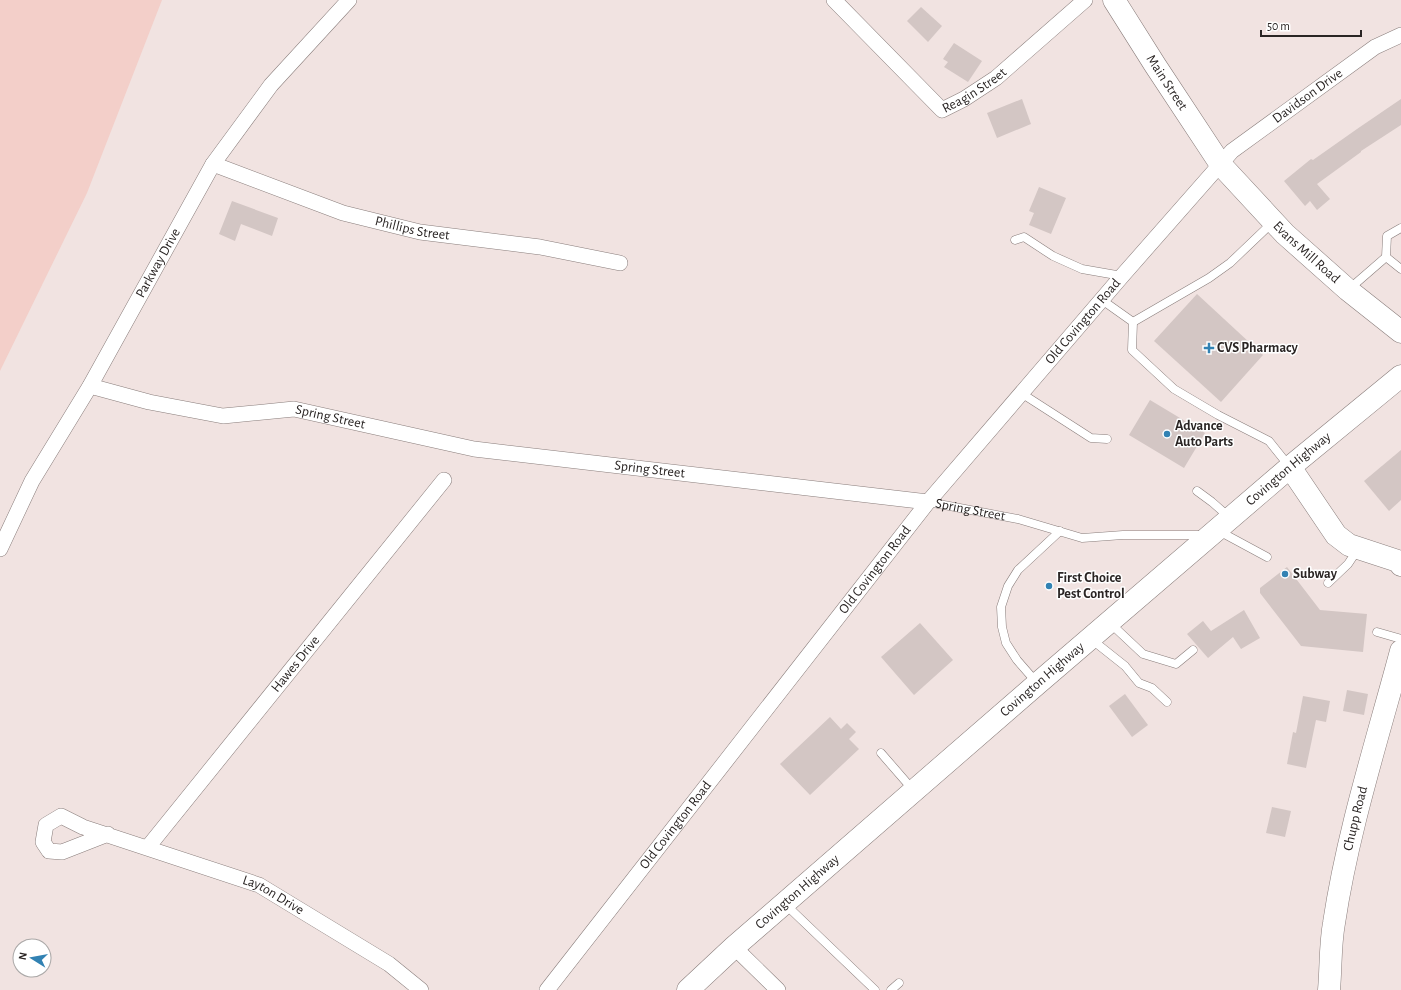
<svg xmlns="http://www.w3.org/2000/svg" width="1401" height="990" viewBox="0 0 1401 990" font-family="'Alegreya Sans',sans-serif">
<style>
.green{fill:#f3cfc9}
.building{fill:#d3c6c4}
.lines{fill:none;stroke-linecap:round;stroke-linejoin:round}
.lane-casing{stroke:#897d7b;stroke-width:9}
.street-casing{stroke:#897d7b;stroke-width:16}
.secondary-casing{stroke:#897d7b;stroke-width:23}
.primary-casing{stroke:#897d7b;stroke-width:23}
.lane{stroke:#fff;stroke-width:8}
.street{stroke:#fff;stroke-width:15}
.secondary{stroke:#fff;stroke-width:22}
.primary{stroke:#fff;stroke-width:22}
.poi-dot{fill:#3282b3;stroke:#fff;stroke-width:1.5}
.labels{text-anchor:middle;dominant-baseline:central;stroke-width:3;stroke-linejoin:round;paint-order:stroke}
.street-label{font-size:14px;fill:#2a2524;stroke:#fff}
.poi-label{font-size:14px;font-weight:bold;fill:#2a2524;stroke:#fff;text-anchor:start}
</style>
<rect width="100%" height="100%" fill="#f1e3e1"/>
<!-- green -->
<path class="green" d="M0,0H162L87,193L0,371Z"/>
<!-- building -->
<g class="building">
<path d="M921,7L942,26L928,42L907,21Z"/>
<path d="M954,43L982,61L968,82L944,67L948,62L943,59Z"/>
<path d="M1022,99L1031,124L997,138L987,113Z"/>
<path d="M1401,99V125L1361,151V152L1317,184L1330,199L1317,210L1310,201L1305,206L1284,181L1311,159L1313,160L1357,129Z"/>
<path d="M1039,187L1066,198L1051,234L1029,225L1034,213L1029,211Z"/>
<path d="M232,201L278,218L272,236L241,224L235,241L219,234Z"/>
<path d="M1197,294L1263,355L1221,402L1154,341Z"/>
<path d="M1150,400L1205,433L1184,468L1129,435Z"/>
<path d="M1401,450V500L1389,511L1364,481Z"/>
<path d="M1287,567L1320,610L1367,614L1363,652L1301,646L1260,593V588Z"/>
<path d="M1244,610L1260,638L1241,649L1233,637L1208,658L1187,634L1203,621L1211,631Z"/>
<path d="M920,623L953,660L914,695L881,657Z"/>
<path d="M1347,690L1368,694L1364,715L1343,711Z"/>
<path d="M1125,694L1148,725L1132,737L1109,706Z"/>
<path d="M1303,696L1330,701L1326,722L1316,720L1306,768L1287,764L1293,732L1296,733Z"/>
<path d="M830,717L841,729L847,723L856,732L849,739L859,749L810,795L780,764Z"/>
<path d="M1272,807L1291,811L1285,837L1266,833Z"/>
</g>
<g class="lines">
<!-- lane casing -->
<g class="lane-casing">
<g id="lane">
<path d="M1015,240L1024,237L1053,256L1082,269L1122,276"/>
<path d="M1386,257L1387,236L1401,228"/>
<path d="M1348,290L1386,257L1401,269"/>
<path d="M1102,300L1133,322L1132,350L1174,389L1218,415L1269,441L1289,466"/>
<path d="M1133,322L1209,278L1230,263L1273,222"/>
<path d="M1021,393L1091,438L1107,439"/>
<path d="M1197,491L1212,502L1229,517"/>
<path id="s1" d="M928,502L1018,519L1082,538L1123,535H1205"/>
<path d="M1217,530L1267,557"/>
<path d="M1328,583L1348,564L1358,549"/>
<path d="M1110,623L1143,654L1176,664L1193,650"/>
<path d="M1377,632L1401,639"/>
<path d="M1091,639L1125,666L1139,683L1152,688L1167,702"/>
<path d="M1037,683L1017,660L1006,643L1002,627L1001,607L1008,586L1018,570L1060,531"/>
<path d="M881,753L914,791"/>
<path d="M785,904L875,990"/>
<path d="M891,990L899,983"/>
</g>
</g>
<!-- street casing -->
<g class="street-casing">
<g id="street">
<path id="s2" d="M834,0L942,110L964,99L996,78L1085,0"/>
<path id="s3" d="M213,164L343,213L420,232L540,247L620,263"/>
<path id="s4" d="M90,386L149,402L223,416L294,409L474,449L928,502"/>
<path id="s5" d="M0,549L32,481L90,386L213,164L271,85L349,0"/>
<path id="s6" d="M108,834L62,852L49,851L43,842L46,825L61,816L83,827L259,885L389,964L421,990"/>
<path id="s7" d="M148,847L444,480"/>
<path d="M734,947L778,990"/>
<path id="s8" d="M547,990L928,502L1122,276L1232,151L1375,47L1401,35"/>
</g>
</g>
<!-- secondary casing -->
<g class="secondary-casing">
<g id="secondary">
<path id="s9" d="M1114,0L1155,65L1221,165L1285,234L1348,290L1401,332"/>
<path d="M1290,467L1336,535L1349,545L1398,561L1401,565"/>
<path id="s10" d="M1329,990C1331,968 1330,945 1334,923C1348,830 1377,741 1401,651"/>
</g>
</g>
<!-- primary casing -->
<g class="primary-casing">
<g id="primary">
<path id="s11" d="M688,990L734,947L1037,684L1290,467L1401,376"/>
</g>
</g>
<!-- lane -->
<use href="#lane" class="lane"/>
<!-- street -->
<use href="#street" class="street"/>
<!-- secondary -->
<use href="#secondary" class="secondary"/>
<!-- primary -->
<use href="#primary" class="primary"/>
</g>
<!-- markers -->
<g class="poi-dot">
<path d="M1207 342h4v4h4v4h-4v4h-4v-4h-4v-4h4z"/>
<circle cx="1167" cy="434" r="4"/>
<circle cx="1285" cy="574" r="4"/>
<circle cx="1049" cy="586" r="4"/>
</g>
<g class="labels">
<!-- street labels -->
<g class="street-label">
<text stroke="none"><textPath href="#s9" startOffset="98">Main Street</textPath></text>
<text stroke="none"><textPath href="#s2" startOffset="192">Reagin Street</textPath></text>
<text stroke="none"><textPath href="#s8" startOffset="1177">Davidson Drive</textPath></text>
<text stroke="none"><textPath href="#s3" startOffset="210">Phillips Street</textPath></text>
<text stroke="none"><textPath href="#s9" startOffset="319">Evans Mill Road</textPath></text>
<text stroke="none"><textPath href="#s5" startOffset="327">Parkway Drive</textPath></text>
<text stroke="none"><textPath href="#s8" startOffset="857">Old Covington Road</textPath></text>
<text stroke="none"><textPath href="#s4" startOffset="245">Spring Street</textPath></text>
<text stroke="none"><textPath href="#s11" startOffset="795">Covington Highway</textPath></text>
<text stroke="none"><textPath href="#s4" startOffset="569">Spring Street</textPath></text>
<text stroke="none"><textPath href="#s1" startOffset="43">Spring Street</textPath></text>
<text stroke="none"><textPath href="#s8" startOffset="533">Old Covington Road</textPath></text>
<text stroke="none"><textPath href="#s7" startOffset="235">Hawes Drive</textPath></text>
<text stroke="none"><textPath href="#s11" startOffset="471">Covington Highway</textPath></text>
<text stroke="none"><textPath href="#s10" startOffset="174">Chupp Road</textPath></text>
<text stroke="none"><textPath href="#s8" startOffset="209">Old Covington Road</textPath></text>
<text stroke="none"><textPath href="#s11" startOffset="147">Covington Highway</textPath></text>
<text stroke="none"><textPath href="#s6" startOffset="335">Layton Drive</textPath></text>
</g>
<!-- poi labels -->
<g class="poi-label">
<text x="1217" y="348">CVS Pharmacy</text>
<text x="1175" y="426">Advance<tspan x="1175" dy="16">Auto Parts</tspan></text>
<text x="1293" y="574">Subway</text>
<text x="1057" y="578">First Choice<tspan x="1057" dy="16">Pest Control</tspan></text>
</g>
</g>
<!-- north arrow -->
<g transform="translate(32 958) rotate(281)"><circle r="19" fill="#ffffff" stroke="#aaa8a7"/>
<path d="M0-3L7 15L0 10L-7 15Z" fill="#3282b3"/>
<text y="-6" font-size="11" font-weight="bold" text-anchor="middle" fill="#2a2524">N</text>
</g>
<!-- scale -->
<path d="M1261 30v6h100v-6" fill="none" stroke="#2a2524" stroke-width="2"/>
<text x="1267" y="30" font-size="12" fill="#2a2524" stroke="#ffffff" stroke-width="3" paint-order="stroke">50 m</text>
</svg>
